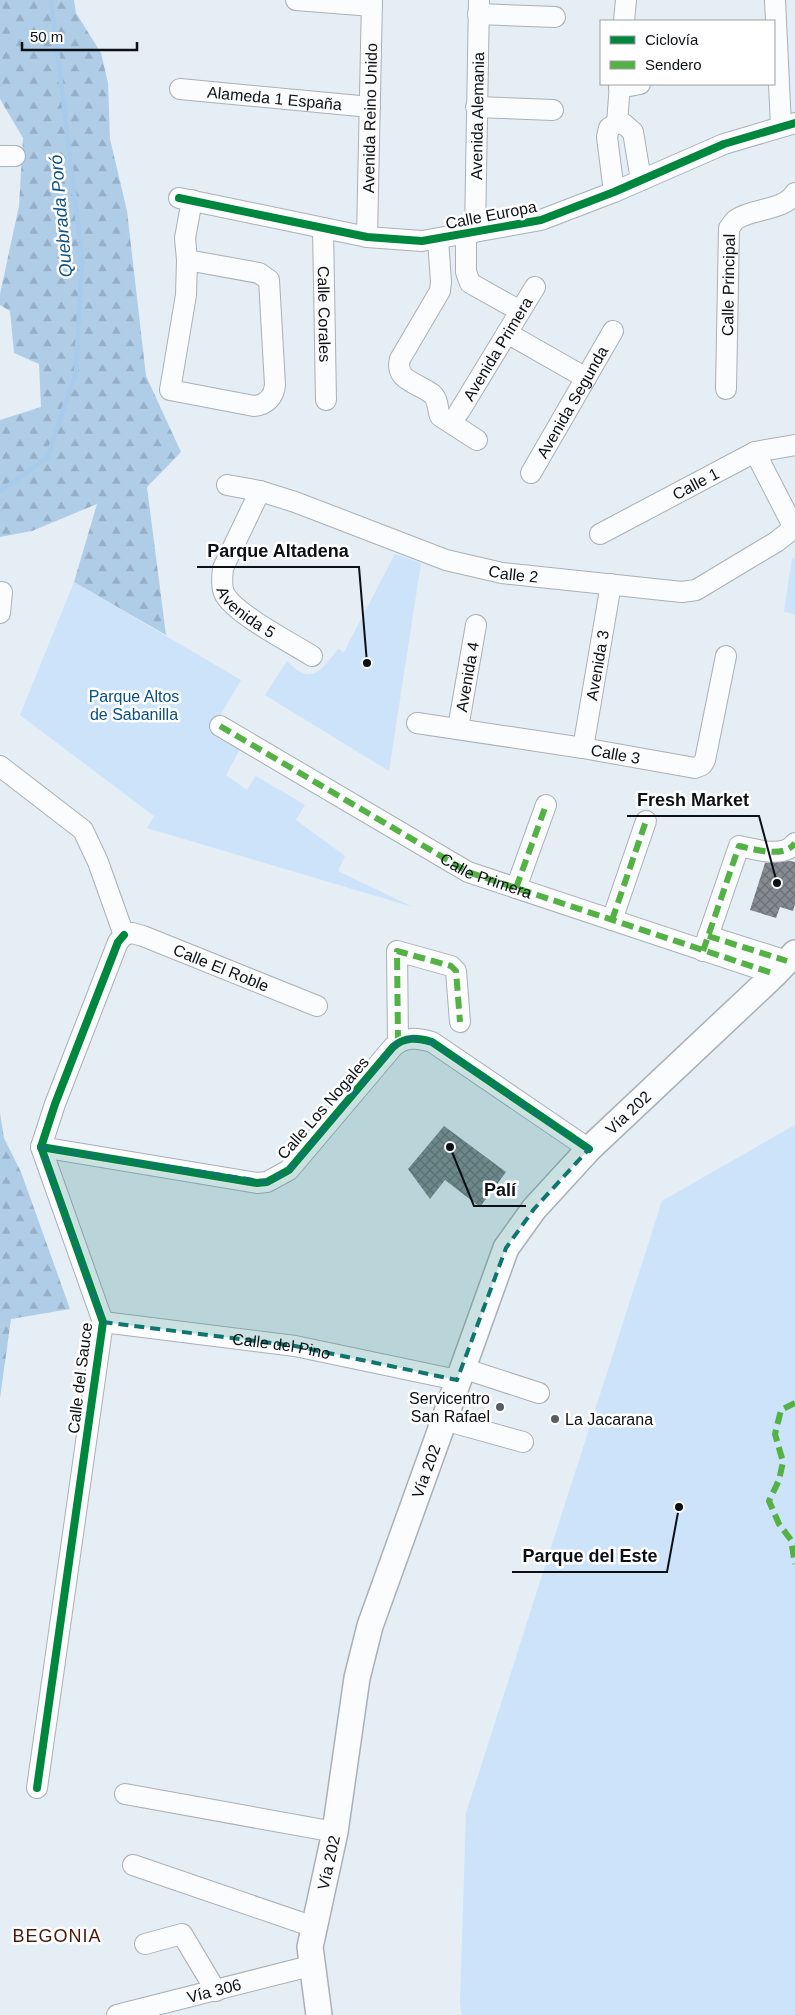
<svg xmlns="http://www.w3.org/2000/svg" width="795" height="2015" viewBox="0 0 795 2015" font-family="Arial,sans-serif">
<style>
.green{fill:#cce3f9}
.forest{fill:url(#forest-firs)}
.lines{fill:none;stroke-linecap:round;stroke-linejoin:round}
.stream{stroke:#a8caeb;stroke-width:4.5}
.building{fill:url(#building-cross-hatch)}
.minor-casing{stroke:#aab0b7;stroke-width:22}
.major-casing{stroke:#aab0b7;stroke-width:28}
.minor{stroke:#fbfcfe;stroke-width:20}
.major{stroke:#fbfcfe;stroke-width:25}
.quiet{stroke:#54b144;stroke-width:6;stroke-dasharray:12 6;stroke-linecap:butt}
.cycleway-casing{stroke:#fff;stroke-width:11}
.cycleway{stroke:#00873e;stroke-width:8}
.marked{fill:#0f766e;fill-opacity:0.2;stroke:#0f766e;stroke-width:4;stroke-dasharray:10 6;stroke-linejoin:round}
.poi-dot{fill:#585d63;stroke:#fff;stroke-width:2}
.labels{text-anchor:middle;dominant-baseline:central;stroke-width:5;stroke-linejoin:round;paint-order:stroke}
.street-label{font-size:16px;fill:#0c1015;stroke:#fff}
.park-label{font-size:16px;fill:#085086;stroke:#fff}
.poi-label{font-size:16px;fill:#0c1015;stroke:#fff;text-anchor:end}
.water-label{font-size:18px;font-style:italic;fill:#0e538a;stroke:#fff}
.neighbourhood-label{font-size:18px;letter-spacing:1px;fill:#4a1908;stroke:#fff}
.leader{fill:none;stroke:#0c1015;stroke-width:2}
.callout-dot{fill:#0c1015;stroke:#fff;stroke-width:2}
.callout-label{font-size:18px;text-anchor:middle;font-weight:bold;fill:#0c1015;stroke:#fff;stroke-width:5;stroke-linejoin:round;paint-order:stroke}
</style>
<defs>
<pattern id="forest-firs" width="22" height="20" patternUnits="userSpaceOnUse" patternTransform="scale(1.25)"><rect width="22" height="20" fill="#b0cde8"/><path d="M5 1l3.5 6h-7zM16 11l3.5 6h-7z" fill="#96afc6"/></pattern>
<pattern id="building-cross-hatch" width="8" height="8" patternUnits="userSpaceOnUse" patternTransform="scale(1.25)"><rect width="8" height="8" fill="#858b91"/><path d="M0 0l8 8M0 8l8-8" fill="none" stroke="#6b7075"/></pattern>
</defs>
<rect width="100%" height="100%" fill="#e5edf5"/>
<!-- green -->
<g class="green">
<path d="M395,554L421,563L389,771L265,695L287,661C311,687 322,670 338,649L344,652Z"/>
<path d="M792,558H795V614L784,612Z"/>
<path d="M74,582L241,680L211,731L240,749L226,775L247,790L256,776L305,805L296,820L345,856L338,871L413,907L147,828L154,816L20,715Z"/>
<path d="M795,1125V2015H462L460,2003L466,1813L662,1201Z"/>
</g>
<!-- forest -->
<g class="forest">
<path d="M0,0H74L76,13L101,53L108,83L110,139L127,211L146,376L181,452L147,487L166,635L74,582L97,504L32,531L0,537V420L41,407L39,364L14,353L10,311L0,305V294L19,206L23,138L0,99Z"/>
<path d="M0,1113L4,1138L21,1172L70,1309L11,1319L0,1398Z"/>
</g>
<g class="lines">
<!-- stream -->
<path class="stream" d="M0,491L47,458L76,372L82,258L51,0"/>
</g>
<!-- building -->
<g class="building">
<path d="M790,861L795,862V904L793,911L780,907L776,918L750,910L765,863Z"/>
<path d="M444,1126L506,1172L480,1207L445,1180L430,1199L408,1169Z"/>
</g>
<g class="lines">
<!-- minor casing -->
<g class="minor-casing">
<g id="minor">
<path d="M296,0L372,6"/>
<path d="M775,0L781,126"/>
<path d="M478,14L555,17"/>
<path d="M624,21L626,0"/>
<path d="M619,88L640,84"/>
<path id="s1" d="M180,89L370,107"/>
<path d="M476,107L553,110"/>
<path d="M617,123L620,84"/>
<path d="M0,156H15"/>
<path d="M614,192L607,137L609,128L617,123L624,124L633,132L641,180"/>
<path d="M179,198L367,237L422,241L541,220L614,192L724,144L795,123"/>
<path id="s2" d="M323,228L326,400"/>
<path id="s3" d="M475,232L479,0"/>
<path d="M466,234V272L470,283L520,311"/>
<path id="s4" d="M367,237L372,0"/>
<path d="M438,239L441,282L440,291L400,359C394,381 419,383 432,394C439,400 437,409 440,416L477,440"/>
<path d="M187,260L259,273L269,280L275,385C274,397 266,405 254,406L170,390L186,295Z"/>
<path d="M187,260L185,238L192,200"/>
<path d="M507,333L586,378"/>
<path id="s5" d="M726,389L729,228C732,225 734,220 737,219C753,208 784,211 795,193"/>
<path id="s6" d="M459,412L535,287"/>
<path d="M755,452L794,528"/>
<path id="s7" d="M531,473L613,331"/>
<path id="s8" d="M227,485L260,491L295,502L446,560L502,573L682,592L696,590L776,542L794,528"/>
<path id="s9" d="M260,491L223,568C222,577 221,588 225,595C237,615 290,642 312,656"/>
<path id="s10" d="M600,534L755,452L795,445"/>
<path d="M0,613L2,592"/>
<path id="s11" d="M417,723L583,748L695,768L702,765L705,760L726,656"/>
<path id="s12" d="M220,726L468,872L775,974"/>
<path id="s13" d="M458,728L476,625"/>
<path id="s14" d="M583,748L611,584"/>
<path d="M0,766L83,830L98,862L124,935"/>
<path d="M516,888L546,805"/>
<path d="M612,920L646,821"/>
<path id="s15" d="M124,935L132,933L143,936L317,1006"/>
<path d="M708,936L787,961"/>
<path d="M703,951L739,846C754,849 784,859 795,843"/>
<path d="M398,1042L397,951L451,966L456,971L460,1022"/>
<path d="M41,1147L257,1183L267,1182L289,1170L393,1047C405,1036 418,1038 432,1042L589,1149"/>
<path id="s16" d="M103,1322L295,1346L457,1380"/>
<path d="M462,1368L539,1393"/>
<path d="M444,1420L523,1442"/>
<path d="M37,1788L103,1322L41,1147L55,1104L118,942L124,935"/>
<path d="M125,1794L335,1832"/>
<path d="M133,1865L314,1927"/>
<path d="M145,1944L182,1934L216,1991"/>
<path id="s17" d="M117,2015L310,1966"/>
</g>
</g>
<!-- major casing -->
<g class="major-casing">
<g id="major">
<path id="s18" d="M319,2015L310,1947L335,1832L357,1678L370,1626L506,1248L534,1209L589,1149L775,974L795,953"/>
</g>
</g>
<!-- minor -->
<use href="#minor" class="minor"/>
<!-- major -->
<use href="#major" class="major"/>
<!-- quiet -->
<g class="quiet">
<path d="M220,726L468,872L775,974"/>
<path d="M516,888L546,805"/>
<path d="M612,920L646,821"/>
<path d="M708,936L787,961"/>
<path d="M703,951L739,846C754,849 784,859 795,843"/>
<path d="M398,1042L397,951L451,966L456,971L460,1022"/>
<path d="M795,1403L781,1410L775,1434L783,1462L779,1480L769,1501L779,1524L791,1540L795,1564"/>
</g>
<!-- cycleway casing -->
<g class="cycleway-casing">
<g id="cycleway">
<path d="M179,198L367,237L422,241L541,220L614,192L724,144L795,123"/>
<path d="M41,1147L257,1183L267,1182L289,1170L393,1047C405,1036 418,1038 432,1042L589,1149"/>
<path d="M37,1788L103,1322L41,1147L55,1104L118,942L124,935"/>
</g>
</g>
<!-- cycleway -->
<use href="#cycleway" class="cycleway"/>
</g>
<!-- marked area -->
<path class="marked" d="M410,1038L432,1042L589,1149L534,1209L506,1248L457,1380L295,1346L103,1322L41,1147L267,1182L289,1170L398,1042Z"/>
<!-- markers -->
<g class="poi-dot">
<circle cx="500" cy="1407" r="5"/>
<circle cx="555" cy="1419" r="5"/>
</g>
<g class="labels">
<!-- street labels -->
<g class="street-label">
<text stroke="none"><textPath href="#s1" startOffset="95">Alameda 1 España</textPath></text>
<text stroke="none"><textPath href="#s3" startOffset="116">Avenida Alemania</textPath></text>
<text stroke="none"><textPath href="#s4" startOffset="119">Avenida Reino Unido</textPath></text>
<text transform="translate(491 215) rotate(-11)">Calle Europa</text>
<text stroke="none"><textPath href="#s5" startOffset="104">Calle Principal</textPath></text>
<text stroke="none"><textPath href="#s2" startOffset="86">Calle Corales</textPath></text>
<text stroke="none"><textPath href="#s6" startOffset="74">Avenida Primera</textPath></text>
<text stroke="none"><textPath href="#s7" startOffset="82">Avenida Segunda</textPath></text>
<text stroke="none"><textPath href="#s10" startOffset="108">Calle 1</textPath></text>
<text stroke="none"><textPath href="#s8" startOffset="301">Calle 2</textPath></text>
<text stroke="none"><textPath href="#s9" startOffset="140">Avenida 5</textPath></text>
<text stroke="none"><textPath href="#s14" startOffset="84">Avenida 3</textPath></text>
<text stroke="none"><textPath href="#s13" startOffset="52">Avenida 4</textPath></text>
<text stroke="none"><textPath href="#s11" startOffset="201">Calle 3</textPath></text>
<text stroke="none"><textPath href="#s12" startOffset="306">Calle Primera</textPath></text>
<text stroke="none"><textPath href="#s15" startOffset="104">Calle El Roble</textPath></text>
<text transform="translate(323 1108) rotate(-49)">Calle Los Nogales</text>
<text stroke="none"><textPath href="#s18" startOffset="980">Vía 202</textPath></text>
<text stroke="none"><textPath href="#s16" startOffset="180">Calle del Pino</textPath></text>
<text transform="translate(80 1378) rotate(-83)">Calle del Sauce</text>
<text stroke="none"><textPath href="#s18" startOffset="560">Vía 202</textPath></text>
<text stroke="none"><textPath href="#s18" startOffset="155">Vía 202</textPath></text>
<text stroke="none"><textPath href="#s17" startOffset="100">Vía 306</textPath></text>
</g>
<!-- park labels -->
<g class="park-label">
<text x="134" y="696">Parque Altos<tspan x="134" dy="18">de Sabanilla</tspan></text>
</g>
<!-- poi labels -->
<g class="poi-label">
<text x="490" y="1398">Servicentro<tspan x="490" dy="18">San Rafael</tspan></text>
<text x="565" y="1419" text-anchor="start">La Jacarana</text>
</g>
<!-- water labels -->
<g class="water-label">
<text transform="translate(61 216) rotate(-95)">Quebrada Poró</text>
</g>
<!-- neighbourhood labels -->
<g class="neighbourhood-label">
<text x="57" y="1936">BEGONIA</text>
</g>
</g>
<!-- callouts -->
<path class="leader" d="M367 663L359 567H197M777 883L759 816H627M450 1147L474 1206H526M679 1507L667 1572H512"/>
<g class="callout-dot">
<circle cx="367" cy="663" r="5"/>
<circle cx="777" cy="883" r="5"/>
<circle cx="450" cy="1147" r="5"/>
<circle cx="679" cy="1507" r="5"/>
</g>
<g class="callout-label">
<text x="278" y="557">Parque Altadena</text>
<text x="693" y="806">Fresh Market</text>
<text x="500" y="1196">Palí</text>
<text x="590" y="1562">Parque del Este</text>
</g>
<!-- legend -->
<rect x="600" y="20" width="175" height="65" fill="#ffffff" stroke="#9e9fa1"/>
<rect x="610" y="36" width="25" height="8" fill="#00873e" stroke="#9e9fa1"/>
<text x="645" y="45" font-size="15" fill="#0c1015">Ciclovía</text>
<rect x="610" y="61" width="25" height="8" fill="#54b144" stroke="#9e9fa1"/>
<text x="645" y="70" font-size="15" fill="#0c1015">Sendero</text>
<!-- scale -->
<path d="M22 42v8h115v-8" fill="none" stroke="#0c1015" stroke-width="2.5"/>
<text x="30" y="42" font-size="15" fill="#0c1015" stroke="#ffffff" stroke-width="4" paint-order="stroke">50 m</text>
</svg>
